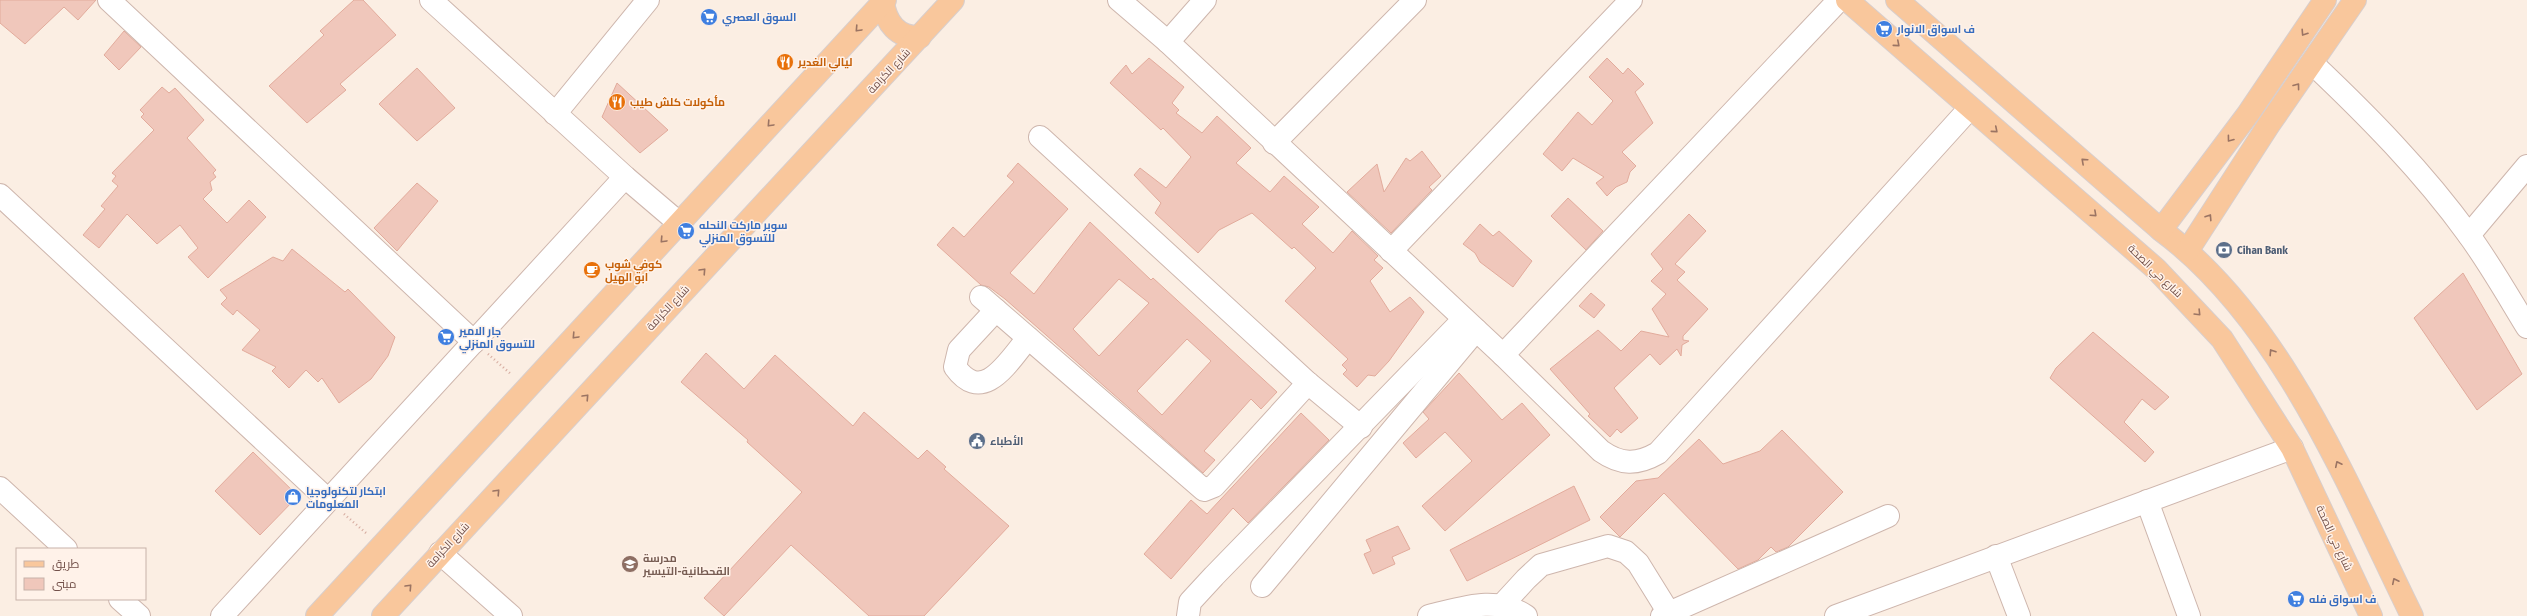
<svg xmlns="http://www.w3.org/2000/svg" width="2527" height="616" viewBox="0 0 2527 616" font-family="'Fira Sans Condensed',Cairo,sans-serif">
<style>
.building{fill:#f0c7bb;stroke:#e2ab9c;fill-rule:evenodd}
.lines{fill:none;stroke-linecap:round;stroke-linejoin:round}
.minor-casing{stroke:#ceb6ad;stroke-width:24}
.major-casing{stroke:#d8cecc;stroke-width:24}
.path{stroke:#d5aa9e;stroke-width:2.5;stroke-dasharray:1 3;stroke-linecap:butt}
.minor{stroke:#fff;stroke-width:22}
.major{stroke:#f9c79c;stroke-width:22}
.oneway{stroke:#9b7463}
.labels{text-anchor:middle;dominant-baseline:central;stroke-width:3;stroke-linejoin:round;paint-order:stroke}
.shop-label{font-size:11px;font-weight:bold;fill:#366cbe;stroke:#fff2e9;text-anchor:start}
.food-label{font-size:11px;font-weight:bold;fill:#c56008;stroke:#fff2e9;text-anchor:start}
.street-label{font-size:11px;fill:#73514a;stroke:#fff2e9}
.service-label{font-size:11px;font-weight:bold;fill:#4e5e75;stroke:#fff2e9;text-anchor:start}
.education-label{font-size:11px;font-weight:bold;fill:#785e54;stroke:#fff2e9;text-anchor:start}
</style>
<rect width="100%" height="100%" fill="#fbeee3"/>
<!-- building -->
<g class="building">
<path d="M0,0H96L78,20L64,7L25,44L0,23Z"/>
<path d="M354,0H363L396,35L340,84L346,90L307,123L269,86L324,35L320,31Z"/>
<path d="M124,31L141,47L119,70L104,55Z"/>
<path d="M1149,58L1184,87L1172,103L1179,110L1176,113L1202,133L1217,116L1251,148L1236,163L1270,192L1284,176L1319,207L1302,224L1333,253L1352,231L1378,256L1374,260L1383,268L1370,281L1390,312L1410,297L1424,312L1389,361L1375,376L1368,375L1357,387L1343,374L1347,370L1342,365L1348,359L1285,301L1316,268L1294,247L1292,249L1252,213L1219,230L1198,253L1155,213L1161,203L1134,175L1140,168L1166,188L1191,157L1163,128L1161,130L1110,83L1126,65L1132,74Z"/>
<path d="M1607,58L1623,74L1628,68L1644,84L1635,92L1653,123L1622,152L1636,166L1630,172L1627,182L1616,187L1607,196L1596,183L1604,177L1573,158L1562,171L1543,154L1578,112L1592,125L1613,101L1589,77Z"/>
<path d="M417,68L455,108L417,141L379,104Z"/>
<path d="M617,83L668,130L640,153L602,117Z"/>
<path d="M162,87L169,93L175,88L204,120L187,138L216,170L213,173L216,177L210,182L212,190L203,199L227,223L249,200L266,217L208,278L188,257L198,248L180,225L157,244L127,214L99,248L83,235L105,209L101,206L118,186L112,181L116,176L112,173L154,130L141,117L144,114L140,110Z"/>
<path d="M1422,151L1441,176L1429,187L1432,190L1391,233L1347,192L1377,164L1384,192L1406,158L1410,161Z"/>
<path d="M1018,163L1068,209L1010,273L1034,294L1090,222L1151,280L1153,278L1277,392L1261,409L1251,399L1204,451L1215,460L1203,473L1005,299L989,287L981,285L937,245L953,227L964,237L1014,182L1007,176ZM1119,279L1149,303L1099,356L1073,329ZM1187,339L1211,361L1162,415L1137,391Z"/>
<path d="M417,183L438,201L397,251L374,228Z"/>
<path d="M1568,198L1603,231L1586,250L1551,216Z"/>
<path d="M1689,214L1706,231L1675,264L1685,272L1677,280L1708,309L1683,336V340L1689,341L1682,345L1681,356L1677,349L1660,365L1650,354L1614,388L1638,418L1621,433L1617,429L1610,437L1588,416L1590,414L1550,369L1598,330L1621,351L1641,331L1669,337L1652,309L1666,294L1651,281L1663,269L1651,254Z"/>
<path d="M1480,224L1493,236L1499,231L1532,261L1513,287L1480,262L1475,253L1463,244Z"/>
<path d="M292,249L345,292L348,289L395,337L388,356L371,379L339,403L322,378L318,382L306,370L289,388L272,371L276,367L242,350L260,330L237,310L233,315L221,304L227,298L220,290L273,257L283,261Z"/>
<path d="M2463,273L2522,374L2477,410L2414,318Z"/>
<path d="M1591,293L1605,305L1594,318L1579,306Z"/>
<path d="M2093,332L2169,397L2155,410L2142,399L2124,422L2154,452L2145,462L2050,378L2056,368Z"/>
<path d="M706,353L744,389L775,355L853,426L864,412L918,459L927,450L946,467L944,469L1009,526L924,616H869L791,545L724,616L704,598L802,492L747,442L748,440L681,382Z"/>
<path d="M1459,373L1502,420L1522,403L1550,435L1445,531L1422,506L1472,461L1445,432L1416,458L1403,443L1429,419L1423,412Z"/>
<path d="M1301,413L1329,440L1248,523L1233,508L1171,579L1144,554L1191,500L1207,514Z"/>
<path d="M1782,430L1843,492L1788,547L1776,552L1771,547L1758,560L1738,569L1664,493L1620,537L1600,517L1636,481L1658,478L1699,439L1723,464L1760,451Z"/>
<path d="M253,452L298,496L260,535L215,491Z"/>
<path d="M1574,486L1590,520L1467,581L1450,550Z"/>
<path d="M1398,526L1410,549L1392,557L1395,564L1373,574L1364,554L1371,551L1366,540Z"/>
</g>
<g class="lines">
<!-- minor casing -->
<g class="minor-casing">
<g id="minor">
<path d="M109,0L474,342"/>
<path d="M431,0L625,177L679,223"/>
<path d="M1119,0L1168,42L1503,355L1601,451C1621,465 1637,465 1658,453L1970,108"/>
<path d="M1168,42L1205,0"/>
<path d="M2313,64C2369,117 2423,172 2468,234C2490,264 2508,296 2527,327"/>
<path d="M555,114L648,0"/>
<path d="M1040,137L1308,383L1361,427"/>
<path d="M1274,143L1415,0"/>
<path d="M0,195L328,500"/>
<path d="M2469,235L2527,166"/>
<path d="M1391,251L1631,0"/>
<path d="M981,297L1204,490L1214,486L1308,383"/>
<path d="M996,310L959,350L955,367C983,406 1008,362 1028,338"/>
<path d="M1503,355L1839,0"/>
<path d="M0,488L66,549"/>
<path d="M2147,501L2189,616"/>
<path d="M440,553L511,616"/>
<path d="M1996,556L2019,616"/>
<path d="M1262,586L1476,330"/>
<path d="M120,599L139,616"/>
<path d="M1503,604L1526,579L1541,565L1608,546L1626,552L1638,563L1669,613"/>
<path d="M222,616L625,177"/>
<path d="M1188,616L1190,602L1214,576L1464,319"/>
<path d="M1429,616C1463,608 1495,595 1526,616"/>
<path d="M1662,616L1888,516"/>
<path d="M1836,616L2292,448"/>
</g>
</g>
<!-- major casing -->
<g class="major-casing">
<g id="major">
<path d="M1847,0L2156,269L2222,339L2292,448L2371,616"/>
<path d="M1897,0L2161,230C2282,320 2347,484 2412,616"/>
<path d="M883,2C886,23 897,38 920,37"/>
<path d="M2161,230L2248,114L2325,0"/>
<path d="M2188,250L2268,126L2355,0"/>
<path d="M317,616L885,0"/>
<path d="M383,616L953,0"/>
</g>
</g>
<!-- path -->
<g class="path">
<path d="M488,354L512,375"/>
<path d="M344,514L366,533"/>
</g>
<!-- minor -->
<use href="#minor" class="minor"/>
<!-- major -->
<use href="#major" class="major"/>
</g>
<!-- one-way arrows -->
<defs><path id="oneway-chevron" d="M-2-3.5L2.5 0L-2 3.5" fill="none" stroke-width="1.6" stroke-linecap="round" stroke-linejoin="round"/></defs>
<g class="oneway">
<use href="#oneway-chevron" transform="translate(858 29) rotate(133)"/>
<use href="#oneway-chevron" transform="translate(2304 33) rotate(123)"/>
<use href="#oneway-chevron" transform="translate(1897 44) rotate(41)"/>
<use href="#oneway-chevron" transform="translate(2297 86) rotate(-53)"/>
<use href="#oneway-chevron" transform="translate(770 124) rotate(133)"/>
<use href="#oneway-chevron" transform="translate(1995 130) rotate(40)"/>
<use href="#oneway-chevron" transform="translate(2230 139) rotate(127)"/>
<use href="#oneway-chevron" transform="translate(2084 161) rotate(-138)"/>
<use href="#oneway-chevron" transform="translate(2094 214) rotate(42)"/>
<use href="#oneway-chevron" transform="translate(2209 217) rotate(-57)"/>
<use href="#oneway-chevron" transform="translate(663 240) rotate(133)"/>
<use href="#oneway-chevron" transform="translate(703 271) rotate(-47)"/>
<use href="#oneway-chevron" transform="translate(2198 313) rotate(46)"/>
<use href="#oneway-chevron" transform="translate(575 336) rotate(133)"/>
<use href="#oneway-chevron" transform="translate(2272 352) rotate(-123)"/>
<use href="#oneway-chevron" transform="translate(586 397) rotate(-47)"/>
<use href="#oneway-chevron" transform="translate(2338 464) rotate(-116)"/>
<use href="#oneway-chevron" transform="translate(497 492) rotate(-47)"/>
<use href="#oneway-chevron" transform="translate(2395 581) rotate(-116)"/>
<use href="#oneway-chevron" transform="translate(409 587) rotate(-47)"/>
</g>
<!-- icons -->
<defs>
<g id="supermarket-disc" transform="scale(0.9)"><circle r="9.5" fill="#3f7fe0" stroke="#fff2e9"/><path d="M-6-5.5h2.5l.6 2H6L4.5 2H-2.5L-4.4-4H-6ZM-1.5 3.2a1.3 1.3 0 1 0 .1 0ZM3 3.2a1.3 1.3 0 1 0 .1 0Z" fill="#fff"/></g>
<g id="restaurant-disc" transform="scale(0.9)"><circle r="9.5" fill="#e8710a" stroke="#fff2e9"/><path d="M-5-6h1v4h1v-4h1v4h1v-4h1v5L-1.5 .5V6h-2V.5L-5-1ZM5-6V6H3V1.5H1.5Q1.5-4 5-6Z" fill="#fff"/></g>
<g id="bank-disc" transform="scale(0.9)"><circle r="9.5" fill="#5c6f8a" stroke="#fff2e9"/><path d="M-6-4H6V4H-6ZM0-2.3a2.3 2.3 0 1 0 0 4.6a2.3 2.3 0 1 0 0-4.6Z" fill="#fff"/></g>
<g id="cafe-disc" transform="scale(0.9)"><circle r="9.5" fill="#e8710a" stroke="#fff2e9"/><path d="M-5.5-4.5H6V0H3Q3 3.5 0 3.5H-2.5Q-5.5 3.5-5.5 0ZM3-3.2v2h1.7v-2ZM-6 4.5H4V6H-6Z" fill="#fff"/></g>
<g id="civic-disc" transform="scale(0.9)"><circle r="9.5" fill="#5c6f8a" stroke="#fff2e9"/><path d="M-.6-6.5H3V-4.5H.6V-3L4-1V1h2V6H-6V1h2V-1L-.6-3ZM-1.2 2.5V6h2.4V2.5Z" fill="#fff"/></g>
<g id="shop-disc" transform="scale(0.9)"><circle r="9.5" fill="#3f7fe0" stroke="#fff2e9"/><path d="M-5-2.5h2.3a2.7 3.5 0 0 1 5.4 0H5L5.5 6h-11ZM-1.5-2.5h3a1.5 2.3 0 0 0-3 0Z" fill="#fff"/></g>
<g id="school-disc" transform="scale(0.9)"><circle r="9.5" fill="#8d6e63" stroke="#fff2e9"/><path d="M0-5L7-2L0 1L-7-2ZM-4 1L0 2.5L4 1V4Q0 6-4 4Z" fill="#fff"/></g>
</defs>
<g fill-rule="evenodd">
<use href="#supermarket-disc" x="709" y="17"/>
<use href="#supermarket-disc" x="1884" y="29"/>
<use href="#restaurant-disc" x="785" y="62"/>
<use href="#restaurant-disc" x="617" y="102"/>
<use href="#supermarket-disc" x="686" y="231"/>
<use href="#bank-disc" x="2224" y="250"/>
<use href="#cafe-disc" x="592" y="270"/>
<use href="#supermarket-disc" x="446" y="337"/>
<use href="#civic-disc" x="977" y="441"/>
<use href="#shop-disc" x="293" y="497"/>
<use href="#school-disc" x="630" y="564"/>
<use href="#supermarket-disc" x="2296" y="599"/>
</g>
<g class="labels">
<!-- shop labels -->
<g class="shop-label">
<text x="722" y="17">السوق العصري</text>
<text x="1897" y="29">ف اسواق الانوار</text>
<text x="699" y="225">سوبر ماركت النحله<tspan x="699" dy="13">للتسوق المنزلي</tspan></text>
<text x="459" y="331">جار الامير<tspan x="459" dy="13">للتسوق المنزلي</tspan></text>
<text x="306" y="491">ابتكار لتكنولوجيا<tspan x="306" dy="13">المعلومات</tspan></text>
<text x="2309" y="599">ف اسواق فله</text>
</g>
<!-- food labels -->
<g class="food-label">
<text x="798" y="62">ليالي الغدير</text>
<text x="630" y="102">مأكولات كلش طيب</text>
<text x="605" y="264">كوفي شوب<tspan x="605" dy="13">ابو الهيل</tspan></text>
</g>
<!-- street labels -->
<g class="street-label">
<text transform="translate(889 71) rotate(-47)">شارع الكرامة</text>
<text transform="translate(2155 271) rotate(44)">شارع حي الصحة</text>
<text transform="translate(668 308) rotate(-47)">شارع الكرامة</text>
<text transform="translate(2334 538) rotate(65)">شارع حي الصحة</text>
<text transform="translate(448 545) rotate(-47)">شارع الكرامة</text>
</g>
<!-- service labels -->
<g class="service-label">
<text x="2237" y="250">Cihan Bank</text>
<text x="990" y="441">الأطباء</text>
</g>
<!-- education labels -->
<g class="education-label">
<text x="643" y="558">مدرسة<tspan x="643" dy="13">القحطانية-التيسير</tspan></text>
</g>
</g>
<!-- legend -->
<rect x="16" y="548" width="130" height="52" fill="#fff2e9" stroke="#c7b2a9"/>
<rect x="24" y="561" width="20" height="6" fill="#f9c79c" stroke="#c7b2a9"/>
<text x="52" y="568" font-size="12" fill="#73514a">طريق</text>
<rect x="24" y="578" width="20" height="12" fill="#f0c7bb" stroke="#c7b2a9"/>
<text x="52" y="588" font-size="12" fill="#73514a">مبنى</text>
</svg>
